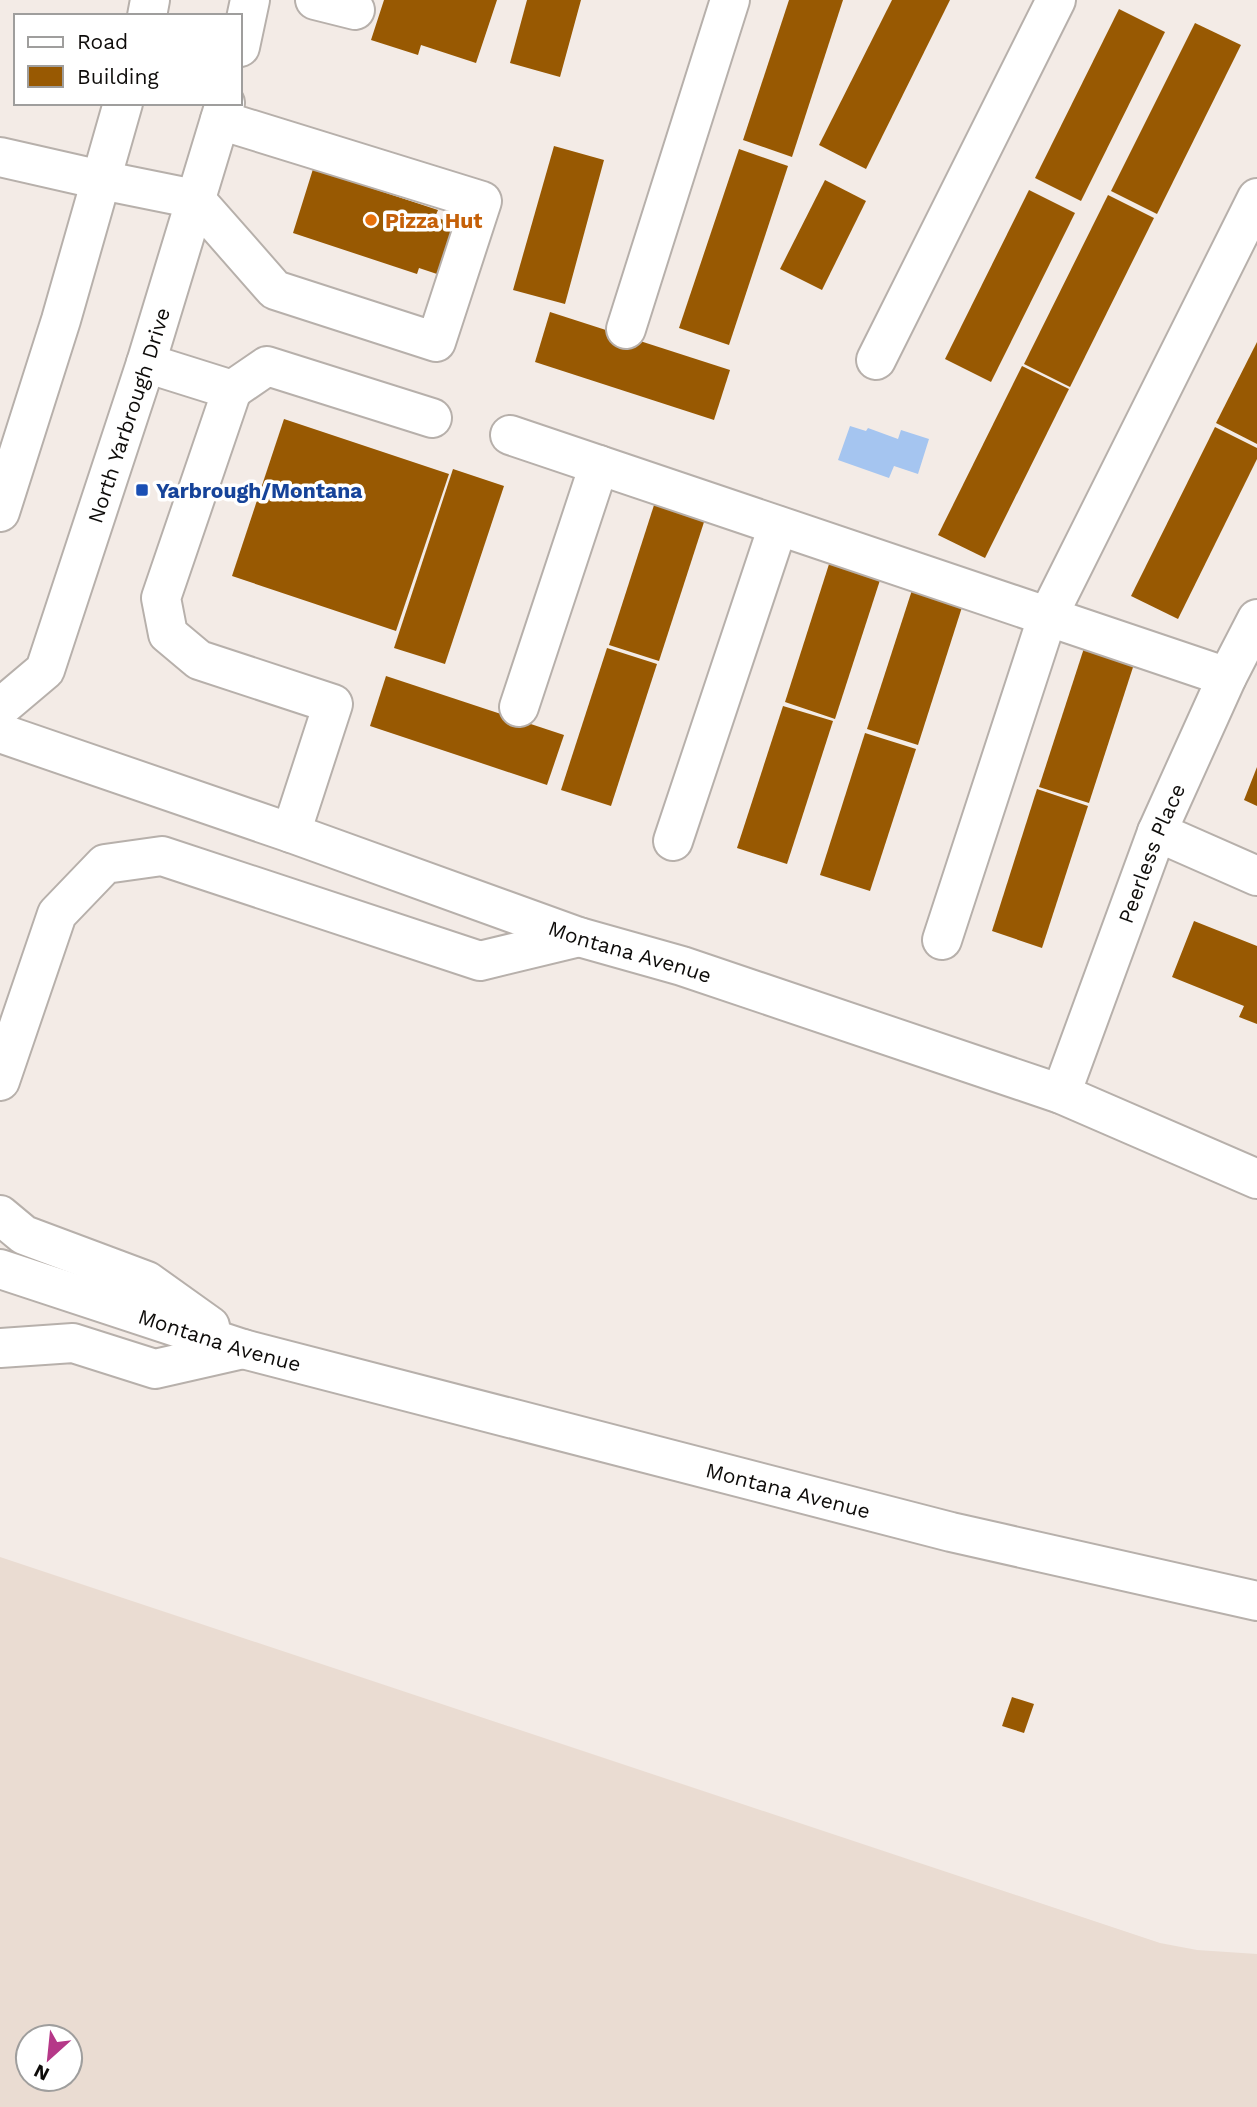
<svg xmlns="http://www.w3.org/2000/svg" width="1257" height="2107" viewBox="0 0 1257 2107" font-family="'Work Sans',sans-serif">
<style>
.built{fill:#eadcd2;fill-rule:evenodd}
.water{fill:#a5c5f0}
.building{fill:#985902}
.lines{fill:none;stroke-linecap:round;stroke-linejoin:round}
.minor-casing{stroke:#b7b0ab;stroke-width:42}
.major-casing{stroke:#b7b0ab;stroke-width:42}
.highway-casing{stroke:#b7b0ab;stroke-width:42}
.minor{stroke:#fff;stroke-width:38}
.major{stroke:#fff;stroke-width:38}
.highway{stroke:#fff;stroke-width:38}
.food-dot{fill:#e8710a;stroke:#fff;stroke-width:2.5}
.transit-dot{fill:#1a4fb4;stroke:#fff;stroke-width:2.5}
.labels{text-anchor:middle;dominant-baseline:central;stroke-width:7;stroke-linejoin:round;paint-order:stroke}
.food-label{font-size:21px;font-weight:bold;fill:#c56008;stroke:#fff;text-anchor:start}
.street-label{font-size:21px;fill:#0e0c0a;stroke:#fff}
.transit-label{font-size:21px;font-weight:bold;fill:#164399;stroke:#fff;text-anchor:start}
</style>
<rect width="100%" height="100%" fill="#f3ebe6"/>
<!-- built -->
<path class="built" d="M0,1557L1160,1943L1197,1950L1257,1954V2107H0ZM28,2037H70V2079H28Z"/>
<!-- water -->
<path class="water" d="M850,426L866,431L868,428L898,439L901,430L929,439L918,474L894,466L889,478L838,460Z"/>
<!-- building -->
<g class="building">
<path d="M384,0H497L476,63L421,45L418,55L371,40Z"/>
<path d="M527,0H581L560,77L510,63Z"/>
<path d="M789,0H843L792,157L743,140Z"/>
<path d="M892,0H950L866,169L819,145Z"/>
<path d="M1119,9L1165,32L1081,201L1035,178Z"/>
<path d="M1195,23L1241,45L1157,214L1111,191Z"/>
<path d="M554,146L604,160L565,304L513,290Z"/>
<path d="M739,149L788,166L729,345L679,328Z"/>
<path d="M313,169L438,210L435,217L456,224L440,275L419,268L417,274L293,233Z"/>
<path d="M825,180L866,201L822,290L780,269Z"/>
<path d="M1029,190L1075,213L991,382L945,359Z"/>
<path d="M1108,195L1154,218L1070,387L1024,364Z"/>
<path d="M550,312L730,370L714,420L535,362Z"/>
<path d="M1257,342V444L1216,423Z"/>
<path d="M1022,366L1069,389L985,558L938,535Z"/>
<path d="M284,419L449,474L396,631L232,576Z"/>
<path d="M1215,427L1257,448V459L1178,619L1131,596Z"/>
<path d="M453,469L504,486L445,664L394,648Z"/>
<path d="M655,502L705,519L659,661L609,645Z"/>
<path d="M830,561L881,577L835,719L785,702Z"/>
<path d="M913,587L963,604L918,745L867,729Z"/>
<path d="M1085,645L1135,661L1089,803L1039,787Z"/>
<path d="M607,648L657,664L611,806L561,790Z"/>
<path d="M386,676L564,735L547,785L370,726Z"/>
<path d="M783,706L833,721L787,864L737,848Z"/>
<path d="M865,733L916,749L870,891L820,875Z"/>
<path d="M1257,767V806L1244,800Z"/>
<path d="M1037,789L1088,806L1042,948L992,931Z"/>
<path d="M1194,921L1257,946V1024L1239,1017L1244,1006L1172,977Z"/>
<path d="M1012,1697L1034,1704L1024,1733L1002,1726Z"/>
</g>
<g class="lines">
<!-- minor casing -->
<g class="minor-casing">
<g id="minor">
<path d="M315,0L355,10"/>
<path d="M0,157L101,180"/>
<path d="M195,199L275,290L436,342L482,201L220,120"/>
<path d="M626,329L730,0"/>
<path d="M876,360L1056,0"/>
<path d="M146,363L232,390L161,598L168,634L199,660L333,704L291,833"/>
<path d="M232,390L267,366L432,418"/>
<path d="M510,435L1227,677"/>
<path d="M519,707L599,465"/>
<path d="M1157,832L1257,876"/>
<path d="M673,841L778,526"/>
<path d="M942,940L1047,618L1257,198"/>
<path id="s1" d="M1061,1094L1157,832L1227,677L1257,619"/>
</g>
</g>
<!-- major casing -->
<g class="major-casing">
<g id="major">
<path d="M147,16L150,0"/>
<path d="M240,47L250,0"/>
<path d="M101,180L195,199"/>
<path d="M0,512L61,320L123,103"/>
<path id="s2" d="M0,708L45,670L146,363L225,103"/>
</g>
</g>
<!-- highway casing -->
<g class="highway-casing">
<g id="highway">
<path id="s3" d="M0,733L291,833L579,937L682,966L1061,1094L1257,1179"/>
<path d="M0,1081L57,914L105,864L162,856L480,961L579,937"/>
<path d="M0,1215L24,1235L147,1281L210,1326"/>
<path id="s4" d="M0,1269L243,1349L951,1532L1257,1601"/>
<path d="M0,1348L73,1343L155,1369L243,1349"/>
</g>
</g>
<!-- minor -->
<use href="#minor" class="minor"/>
<!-- major -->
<use href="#major" class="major"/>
<!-- highway -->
<use href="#highway" class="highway"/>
</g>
<!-- markers -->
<circle class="food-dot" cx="371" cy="220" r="7"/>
<rect class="transit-dot" x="135" y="483" width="14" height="14" rx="3.5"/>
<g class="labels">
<!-- food labels -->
<g class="food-label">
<text x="385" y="220">Pizza Hut</text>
</g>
<!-- street labels -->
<g class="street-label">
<text stroke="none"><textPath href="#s2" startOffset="327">North Yarbrough Drive</textPath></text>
<text stroke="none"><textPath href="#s1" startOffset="257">Peerless Place</textPath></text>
<text stroke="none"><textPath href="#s3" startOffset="667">Montana Avenue</textPath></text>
<text stroke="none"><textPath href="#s4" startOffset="231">Montana Avenue</textPath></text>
<text stroke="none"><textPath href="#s4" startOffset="819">Montana Avenue</textPath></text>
</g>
<!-- transit labels -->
<g class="transit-label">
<text x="156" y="490">Yarbrough/Montana</text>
</g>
</g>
<!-- legend -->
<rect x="14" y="14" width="228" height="91" fill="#ffffff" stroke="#9f9e9d" stroke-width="2"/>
<rect x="28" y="37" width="35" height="10" fill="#ffffff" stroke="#9f9e9d" stroke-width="2"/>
<text x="77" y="49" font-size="21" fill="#0e0c0a">Road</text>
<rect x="28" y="66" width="35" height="21" fill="#985902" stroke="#9f9e9d" stroke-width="2"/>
<text x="77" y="84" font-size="21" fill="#0e0c0a">Building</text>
<!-- north arrow -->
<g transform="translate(49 2058) rotate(207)"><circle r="33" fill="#ffffff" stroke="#9f9e9d" stroke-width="2"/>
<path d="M0-5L12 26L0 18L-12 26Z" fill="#b53888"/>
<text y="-10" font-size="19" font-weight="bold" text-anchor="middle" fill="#0e0c0a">N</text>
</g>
</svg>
